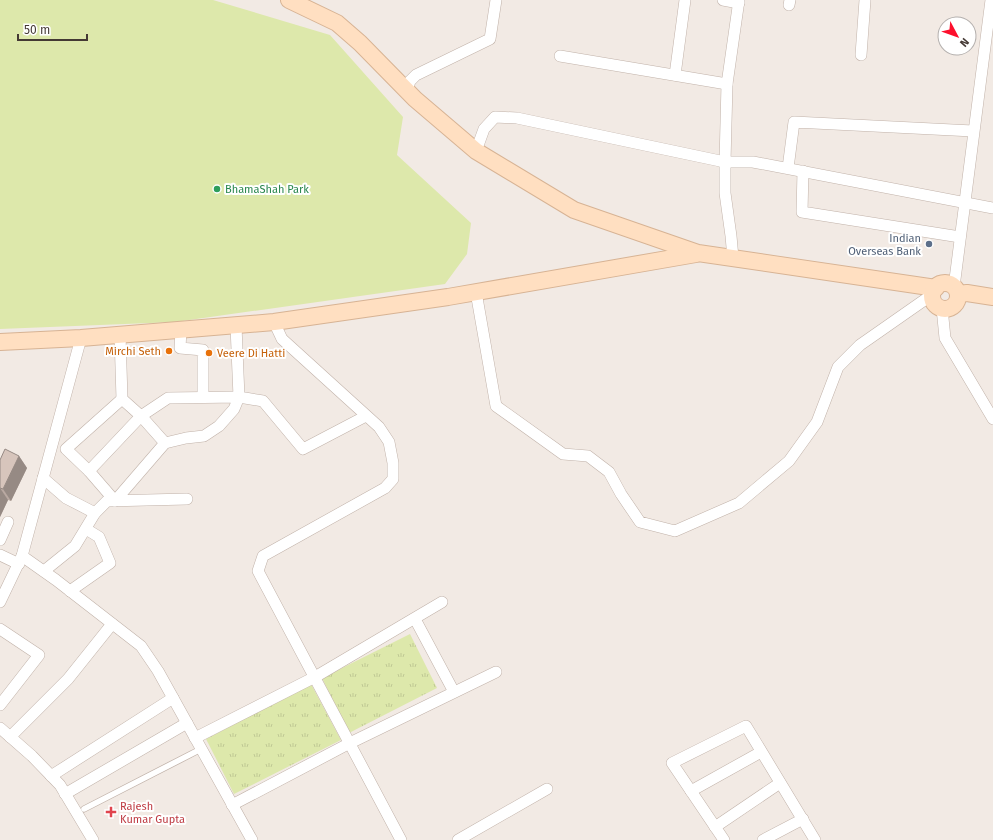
<svg xmlns="http://www.w3.org/2000/svg" width="993" height="840" viewBox="0 0 993 840" font-family="'Fira Sans',sans-serif">
<style>
.park{fill:url(#park-tufts)}
.garden{fill:#dde8ab}
.lines{fill:none;stroke-linecap:round;stroke-linejoin:round}
.lane-casing{stroke:#c1b2a9;stroke-width:7}
.street-casing{stroke:#c1b2a9;stroke-width:12}
.secondary-casing{stroke:#d7b394;stroke-width:18}
.lane{stroke:#fff;stroke-width:5.5}
.street{stroke:#fff;stroke-width:11}
.secondary{stroke:#ffdfc1;stroke-width:16}
.wall{fill:#b9a9a2}
.shaded-wall{fill:#968a84}
.building{fill:#d7c5bc;stroke:#968a84}
.leisure-dot{fill:#2e9e5b;stroke:#fff;stroke-width:1.5}
.service-dot{fill:#5c6f8a;stroke:#fff;stroke-width:1.5}
.food-dot{fill:#e8710a;stroke:#fff;stroke-width:1.5}
.health-dot{fill:#e0444e;stroke:#fff;stroke-width:1.5}
.labels{text-anchor:middle;dominant-baseline:central;stroke-width:4;stroke-linejoin:round;paint-order:stroke}
.leisure-label{font-size:11px;fill:#27864d;stroke:#fff;text-anchor:start}
.service-label{font-size:11px;fill:#4e5e75;stroke:#fff;text-anchor:end}
.food-label{font-size:11px;fill:#c56008;stroke:#fff;text-anchor:end}
.health-label{font-size:11px;fill:#be3a42;stroke:#fff;text-anchor:start}
</style>
<defs>
<pattern id="park-tufts" width="24" height="20" patternUnits="userSpaceOnUse"><rect width="24" height="20" fill="#dde8ab"/><path d="M3 7l-1-3M5 7V3M7 7l1-3M15 17l-1-3M17 17v-4M19 17l1-3" fill="none" stroke="#bfc894"/></pattern>
</defs>
<rect width="100%" height="100%" fill="#f2eae4"/>
<!-- park -->
<g class="park">
<path d="M410,634L437,688L349,733L322,678Z"/>
<path d="M311,684L341,740L234,794L206,739Z"/>
</g>
<!-- garden -->
<path class="garden" d="M0,0H213L330,35L403,117L397,155L471,223L467,254L445,284L175,322L0,329Z"/>
<g class="lines">
<!-- lane casing -->
<g class="lane-casing">
<path id="lane" d="M84,809L201,749"/>
</g>
<!-- street casing -->
<g class="street-casing">
<g id="street">
<path d="M723,0L739,3"/>
<path d="M789,5L790,0"/>
<path d="M861,55L865,0"/>
<path d="M560,56L727,84"/>
<path d="M675,75L685,0"/>
<path d="M407,91L410,81L416,75L490,39L496,0"/>
<path d="M476,151L484,129L495,117L517,118L725,162H753L993,208"/>
<path d="M788,168L794,122L973,131"/>
<path d="M803,171L802,212L960,237"/>
<path d="M733,258L731,236L725,193V162L727,84L739,0"/>
<path d="M954,287L991,0"/>
<path d="M476,292L496,406L563,454L588,456L609,472L621,494L640,522L675,531L739,503L789,461L817,422L838,367L860,345L933,294"/>
<path d="M942,308L945,338L993,419"/>
<path d="M274,322L282,339L379,427L389,442L393,463V479L385,488L263,556L258,571L401,840"/>
<path d="M236,326L239,397L263,401L303,449L366,416"/>
<path d="M181,330L180,348L203,350V397"/>
<path d="M120,335L122,399L141,416L168,398L239,397L234,409L219,426L204,436L186,438L165,443"/>
<path d="M141,416L165,443L115,501L89,471Z"/>
<path d="M89,471L66,449L122,399"/>
<path d="M43,478L66,498L95,513"/>
<path d="M0,540L8,522"/>
<path d="M0,555L19,564"/>
<path d="M22,556L56,580L141,646L158,671L252,840"/>
<path d="M44,571L75,546L95,513L107,501L187,499"/>
<path d="M70,591L110,563L99,537L86,529"/>
<path d="M0,602L22,556L81,338"/>
<path d="M415,619L454,692"/>
<path d="M0,629L39,655L0,705"/>
<path d="M0,728L32,756L60,785L93,840"/>
<path d="M10,737L68,679L112,624"/>
<path d="M195,738L315,677L442,602"/>
<path d="M51,776L173,698"/>
<path d="M691,791L761,752"/>
<path d="M65,794L187,723"/>
<path d="M232,805L350,743L496,672"/>
<path d="M715,827L780,783"/>
<path d="M458,840L547,789"/>
<path d="M724,840L672,763L746,726L815,840"/>
<path d="M763,840L803,819"/>
</g>
</g>
<!-- secondary casing -->
<g class="secondary-casing">
<g id="secondary">
<path d="M289,0L337,23L360,43L415,99L476,151L574,210L698,253L936,288"/>
<circle cx="945" cy="296" r="13"/>
<path d="M958,294L967,293L993,297"/>
<path d="M0,342L81,338L274,322L448,297L696,254"/>
</g>
</g>
<!-- lane -->
<use href="#lane" class="lane"/>
<!-- street -->
<use href="#street" class="street"/>
<!-- secondary -->
<use href="#secondary" class="secondary"/>
</g>
<!-- wall -->
<path class="wall" d="M19,456L27,468L11,501L8,500L0,517V460Z"/>
<!-- shaded-wall -->
<g class="shaded-wall">
<path d="M19,456L27,468L11,501L3,489Z"/>
<path d="M0,488L8,500L0,517Z"/>
</g>
<!-- building -->
<path class="building" d="M5,449L19,456L3,489L0,488V460Z"/>
<!-- markers -->
<circle class="leisure-dot" cx="217" cy="189" r="4"/>
<circle class="service-dot" cx="929" cy="244" r="4"/>
<g class="food-dot">
<circle cx="169" cy="351" r="4"/>
<circle cx="209" cy="353" r="4"/>
</g>
<path class="health-dot" d="M109 806h4v4h4v4h-4v4h-4v-4h-4v-4h4z"/>
<g class="labels">
<!-- leisure labels -->
<g class="leisure-label">
<text x="225" y="189">BhamaShah Park</text>
</g>
<!-- service labels -->
<g class="service-label">
<text x="921" y="238">Indian<tspan x="921" dy="13">Overseas Bank</tspan></text>
</g>
<!-- food labels -->
<g class="food-label">
<text x="161" y="351">Mirchi Seth</text>
<text x="217" y="353" text-anchor="start">Veere Di Hatti</text>
</g>
<!-- health labels -->
<g class="health-label">
<text x="120" y="806">Rajesh<tspan x="120" dy="13">Kumar Gupta</tspan></text>
</g>
</g>
<!-- north arrow -->
<g transform="translate(957 36) rotate(131)"><circle r="19" fill="#ffffff" stroke="#b4b0ae"/>
<path d="M0-3L7 15L0 10L-7 15Z" fill="#fd102d"/>
<text y="-6" font-size="11" font-weight="bold" text-anchor="middle" fill="#443934">N</text>
</g>
<!-- scale -->
<path d="M18 34v6h69v-6" fill="none" stroke="#443934" stroke-width="2"/>
<text x="24" y="34" font-size="12" fill="#443934" stroke="#ffffff" stroke-width="3" paint-order="stroke">50 m</text>
</svg>
